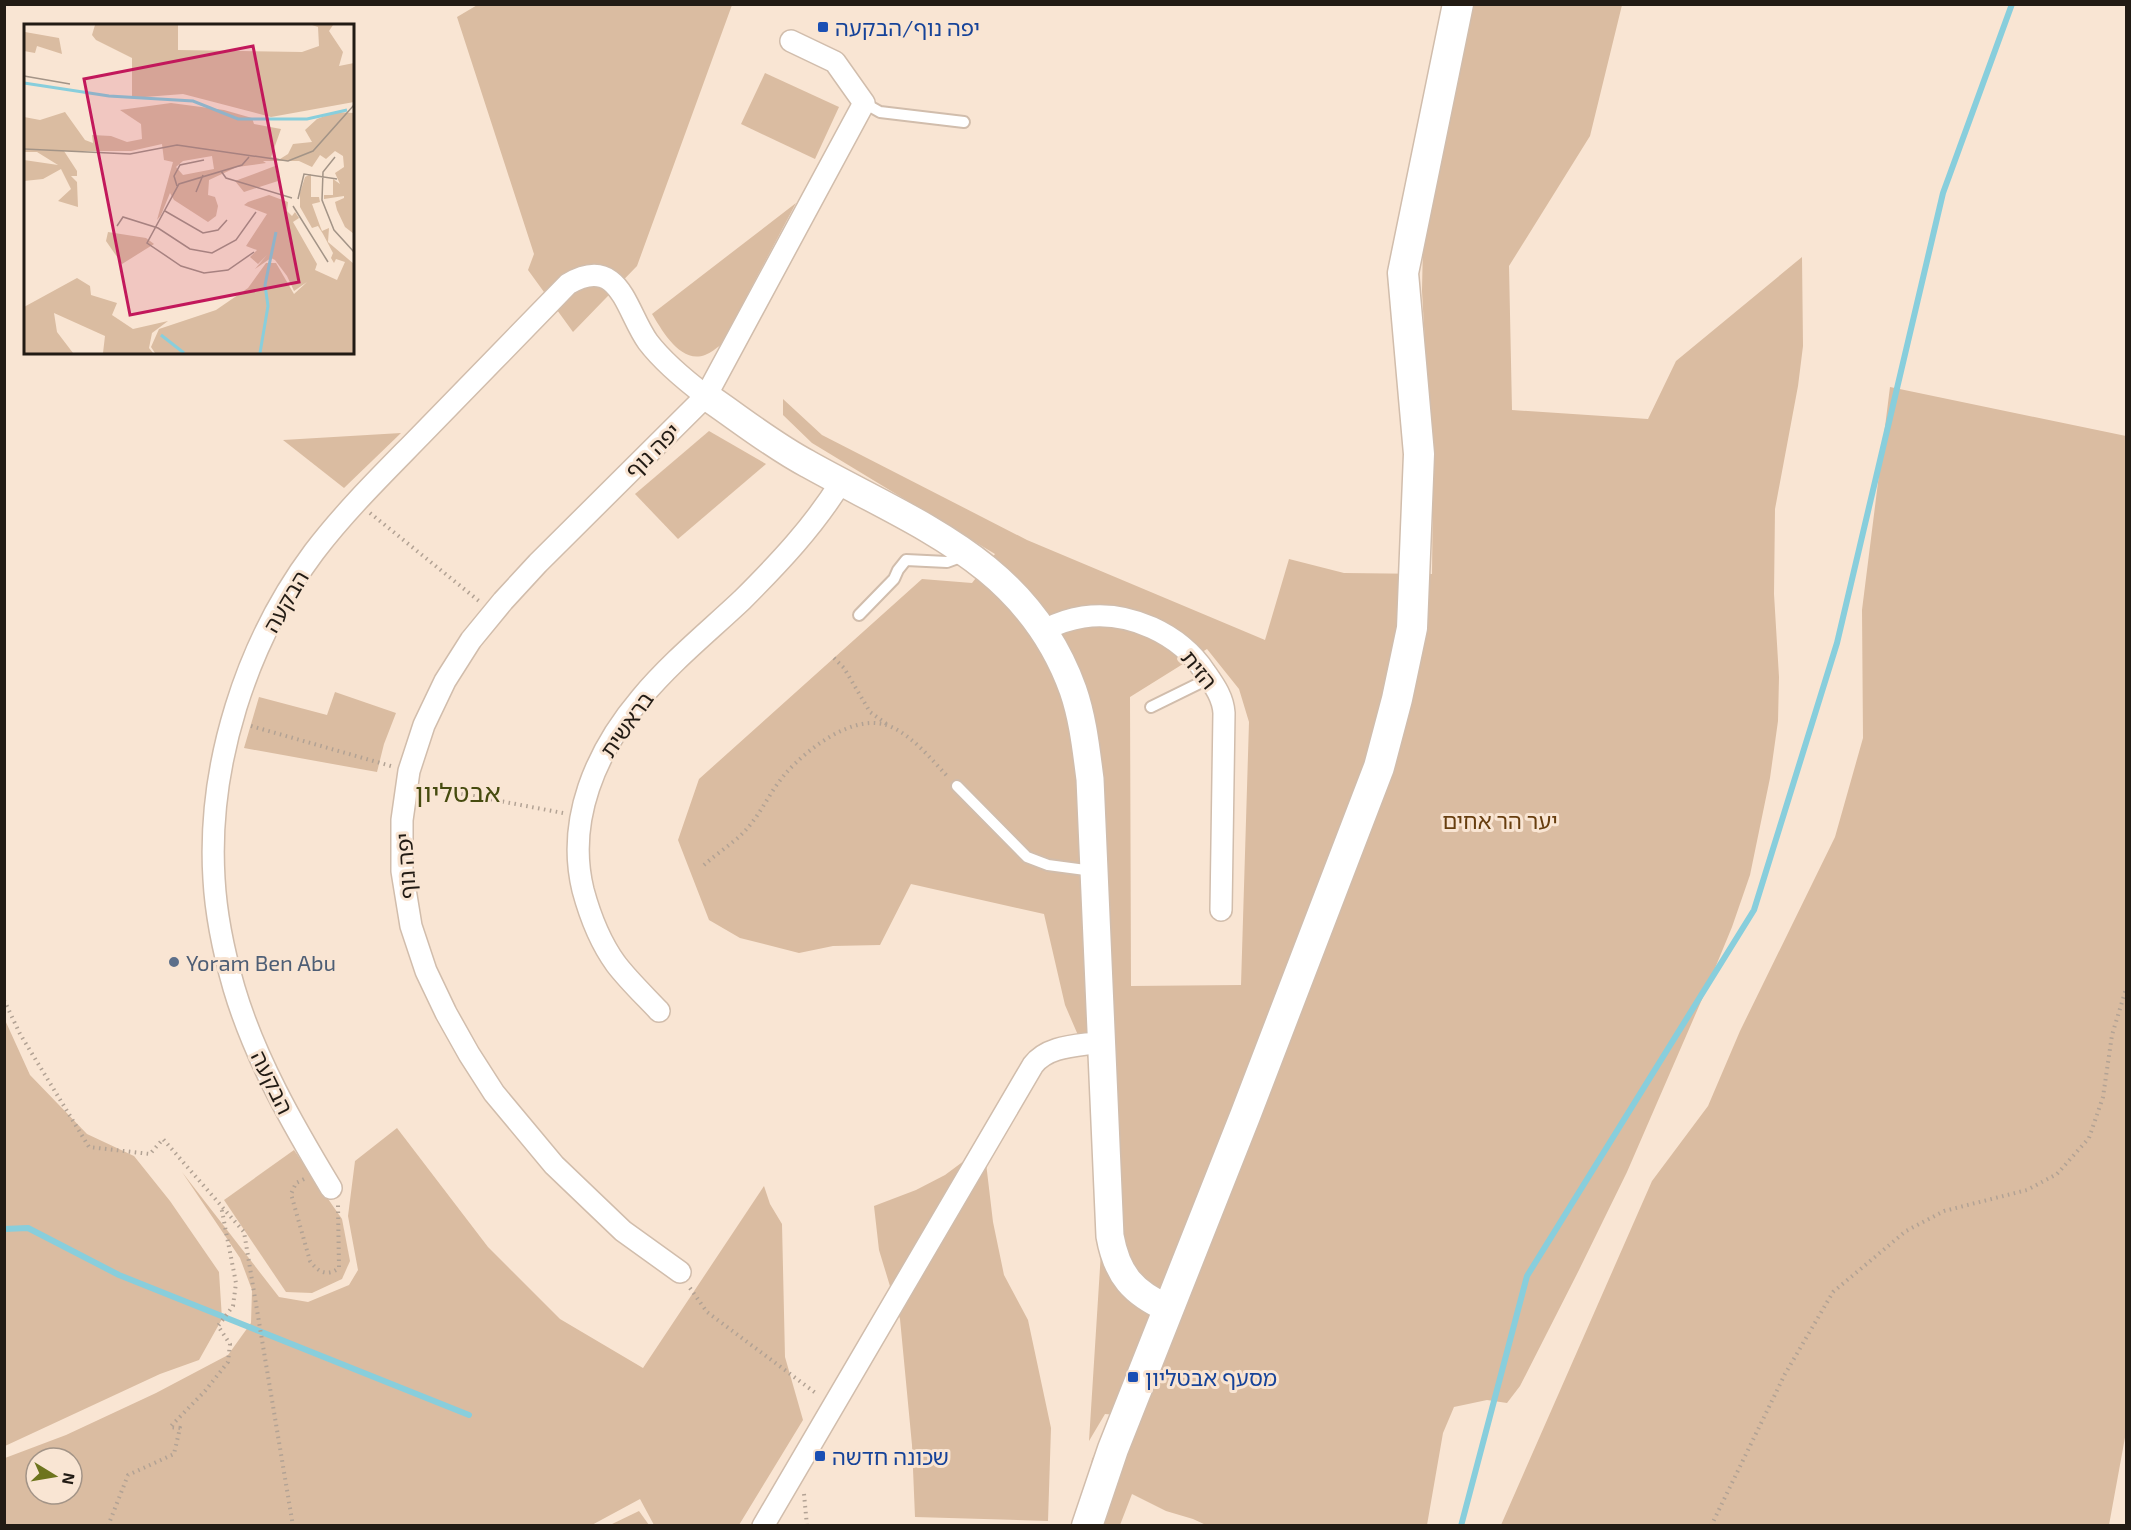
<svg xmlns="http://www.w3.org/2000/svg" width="2131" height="1530" viewBox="0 0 2131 1530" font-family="'Exo 2','Noto Sans Hebrew',sans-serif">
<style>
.green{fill:#dabca1;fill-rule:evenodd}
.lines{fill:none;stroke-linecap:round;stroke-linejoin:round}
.stream{stroke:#88cedc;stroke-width:6}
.service-casing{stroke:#d1bdac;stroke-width:14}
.minor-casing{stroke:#d1bdac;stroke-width:24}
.tertiary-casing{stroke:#d1bdac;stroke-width:30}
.secondary-casing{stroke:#d1bdac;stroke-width:33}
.path{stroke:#b2a294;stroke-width:4;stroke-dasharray:1.5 4.5;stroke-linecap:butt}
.service{stroke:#fff;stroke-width:10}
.minor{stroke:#fff;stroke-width:21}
.tertiary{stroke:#fff;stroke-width:27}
.secondary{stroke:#fff;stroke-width:30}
.transit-dot{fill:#1a4fb4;stroke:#f9e5d3;stroke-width:2}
.service-dot{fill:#5c6f8a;stroke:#f9e5d3;stroke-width:2}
.labels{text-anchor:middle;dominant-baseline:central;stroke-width:6;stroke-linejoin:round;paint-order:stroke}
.transit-label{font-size:22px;fill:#164399;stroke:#f9e5d3;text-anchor:start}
.street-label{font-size:22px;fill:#221b14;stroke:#f9e5d3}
.park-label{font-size:22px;fill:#673e0f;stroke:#f9e5d3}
.service-label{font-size:22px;fill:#4e5e75;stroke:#f9e5d3;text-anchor:start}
.quarter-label{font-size:26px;fill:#464b0f;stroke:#f9e5d3}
.inset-river{fill:none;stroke:#88cedc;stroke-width:3}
.inset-road{fill:none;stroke:#a39487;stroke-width:1.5}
.view{fill:#c2185b;fill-opacity:0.15;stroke:#c2185b;stroke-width:3}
.inset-edge{fill:none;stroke:#221b14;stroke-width:3}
</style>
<rect width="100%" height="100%" fill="#f9e5d3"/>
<!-- green -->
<g class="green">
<path d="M479,4L732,5L637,266L573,332L528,270L534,254L457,17Z"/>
<path d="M1474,5H1622L1590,136L1509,266L1512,410L1648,419L1676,361L1802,257L1803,346L1798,386L1775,509L1774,594L1779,677L1778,721L1770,778L1750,875L1732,927L1706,990L1627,1172L1578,1272L1520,1386L1507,1403L1487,1400L1454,1407L1443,1433L1427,1525H1206L1193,1519L1166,1511L1132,1494L1120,1525H1075L1085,1494L1092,1459L1116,1415L1105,1414L1089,1441L1105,1189L1093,1070L1065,1005L1044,914L911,884L880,945L833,946L799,953L740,938L709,920L678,840L699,779L922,579L972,583L995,554L812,443L783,415V399L822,435L1027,540L1265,640L1289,559L1344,573L1432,574L1433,486L1422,291L1423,244L1449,105ZM1207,649L1239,689L1249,722L1241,985L1131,986L1130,697Z"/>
<path d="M765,73L839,107L815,159L741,124Z"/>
<path d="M796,203L721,345C716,348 711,353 705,355C680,364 662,330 652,314Z"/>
<path d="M1890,387L2126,436V1432L2109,1525H1501L1652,1181L1708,1106L1740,1031L1835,837L1863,738L1862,610Z"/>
<path d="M709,431L766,464L678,539L635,494Z"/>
<path d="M401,433L344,488L283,440Z"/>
<path d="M335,692L396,713L384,744L377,772L244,748L259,697L327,715Z"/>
<path d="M5,1020L30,1075L87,1134L134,1156L170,1201L219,1272L222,1319L199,1360L160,1374L5,1446Z"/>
<path d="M397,1128L488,1247L560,1319L643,1368L764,1186L770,1204L782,1224L785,1357L803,1420L739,1525H654L640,1499L590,1526L5,1525V1458L66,1435L156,1393L228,1355L251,1323L252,1290L240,1258L182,1172L279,1297L308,1302L349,1285L358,1270L348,1216L355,1161ZM36,1458H72V1494H36Z"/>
<path d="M984,1146L993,1222L1004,1275L1028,1320L1051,1428L1048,1521L915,1517L912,1445L900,1319L879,1250L874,1206L916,1190L945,1175Z"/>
<path d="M294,1150L342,1219L350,1261L342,1279L312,1293L286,1292L224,1200Z"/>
<path d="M639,1511L649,1525H610Z"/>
</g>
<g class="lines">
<!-- stream -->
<g class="stream">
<path d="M4,1229L28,1228L119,1275L469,1415"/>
<path d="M1461,1526L1527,1276L1754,910L1837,643L1943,193L2012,4"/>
</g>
<!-- service casing -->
<g class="service-casing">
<g id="service">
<path d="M864,103L880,112L964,122"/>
<path d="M859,615L894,579L898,570L906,560L947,562L966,555"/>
<path d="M1151,707L1210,678"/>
<path d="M957,786L1027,857L1048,865L1093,871"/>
</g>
</g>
<!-- minor casing -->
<g class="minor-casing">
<g id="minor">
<path d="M1044,630C1056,624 1069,619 1083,617C1129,610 1180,634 1205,672C1214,685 1223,697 1224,713L1221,910"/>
<path d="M659,1011C645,996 629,981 616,964C600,942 590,916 583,890C566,820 596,751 641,698C671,662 708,632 742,600C779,563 814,526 841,482"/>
<path d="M331,1188C293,1125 255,1059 234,988C224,953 216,916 214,879C207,766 246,643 314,552C346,510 384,473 421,435C470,385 519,334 568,284C620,253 626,312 648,342C664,363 685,380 706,396"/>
<path d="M680,1272L623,1231L554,1165L494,1093L469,1054L446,1013L426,971L411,926L402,871V820L409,771L424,725L445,681L471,640L503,601L538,563L706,396L864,103L835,62L791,41"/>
<path d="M763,1526L1033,1065C1048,1045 1078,1046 1101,1042"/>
</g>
</g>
<!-- tertiary casing -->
<g class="tertiary-casing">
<path id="tertiary" d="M706,396C740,419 772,445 808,464C917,525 1027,562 1073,690C1083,719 1086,749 1090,779L1110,1236C1117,1275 1133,1293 1169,1309"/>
</g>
<!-- secondary casing -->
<g class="secondary-casing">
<path id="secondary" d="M1087,1526L1113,1449L1245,1116L1379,767L1397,699L1412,628L1419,454L1403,273L1458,4"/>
</g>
<!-- path -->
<g class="path">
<path d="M370,513L479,601"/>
<path d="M834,658L844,668L870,712L888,725"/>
<path d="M251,726L391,766"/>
<path d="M426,787L563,813"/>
<path d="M704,865C716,854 732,844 743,833C760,816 770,791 786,773C807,749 855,712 889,726C912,735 931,759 948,777"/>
<path d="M4,1000L20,1034L89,1147L150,1154L163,1139L244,1232L293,1526"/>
<path d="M304,1179L296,1183L291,1194L310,1261C318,1272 327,1277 339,1268L338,1205"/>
<path d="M690,1288L707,1312L817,1394"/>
<path d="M804,1494L807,1526"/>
<path d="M108,1526L128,1475L174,1454L180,1428L170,1427L205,1391L228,1362L230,1344L218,1326L233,1306L236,1283L221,1206"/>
<path d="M1711,1526L1785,1374L1833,1292L1906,1231L1944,1211L2027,1190L2057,1174L2089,1138L2103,1097L2112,1035L2126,989"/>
</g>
<!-- service -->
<use href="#service" class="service"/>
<!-- minor -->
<use href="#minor" class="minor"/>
<!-- tertiary -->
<use href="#tertiary" class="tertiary"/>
<!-- secondary -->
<use href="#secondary" class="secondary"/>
</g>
<!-- markers -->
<g class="transit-dot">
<rect x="817" y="21" width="12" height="12" rx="3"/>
<rect x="1127" y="1371" width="12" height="12" rx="3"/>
<rect x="814" y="1450" width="12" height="12" rx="3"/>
</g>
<circle class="service-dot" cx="174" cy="962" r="6"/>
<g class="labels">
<!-- transit labels -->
<g class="transit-label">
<text x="835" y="27">יפה נוף/הבקעה</text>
<text x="1145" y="1377">מסעף אבטליון</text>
<text x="832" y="1456">שכונה חדשה</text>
</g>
<!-- street labels -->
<g class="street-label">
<text transform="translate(652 450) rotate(-45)">יפה נוף</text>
<text transform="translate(285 601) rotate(-60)">הבקעה</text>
<text transform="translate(1200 669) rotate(51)">הזית</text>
<text transform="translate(626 724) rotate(-55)">בראשית</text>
<text transform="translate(405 866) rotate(-94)">יפה נוף</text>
<text transform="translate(273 1082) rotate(64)">הבקעה</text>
</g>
<!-- park labels -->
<g class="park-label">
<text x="1500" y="820">יער הר אחים</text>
</g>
<!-- service labels -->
<g class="service-label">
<text x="186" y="962">Yoram Ben Abu</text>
</g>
<!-- quarter labels -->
<g class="quarter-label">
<text x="458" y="791">אבטליון</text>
</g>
</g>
<!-- overview -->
<g transform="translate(24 24)">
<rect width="330" height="330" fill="#f9e5d3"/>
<path d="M0,1L1,8L35,14L38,30L13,22L11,29L0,27ZM71,1H167H154V26L278,28L295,22L294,3L288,1H309L305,7L319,28L315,42L330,39V78L247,93L159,70L108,74V34L72,16L68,11ZM147,79L200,86L228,94L230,100L257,105L247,133L256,135L264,130L269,120L288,118L281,106L293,95L311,88L330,89V210L321,203L313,186L311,178L320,174V172L300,175V171H309V155L316,160L311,149L320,143L319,132L311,127L302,135L296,131L288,143L275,137H239L242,139L213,143L185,156L184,171L191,173L194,182L192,192L184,198L150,176L146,169L137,191L133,196L149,138L140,136L138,120L107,127H40L53,147V152H47L53,158L54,183L34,177L47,165L37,145L19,155L0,157V136L34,141L13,128H0V93L16,96L41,88L61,116L69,119L68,111L87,112L103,118L118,115L117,100L96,86ZM188,132L190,145L159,151L152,143L159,137ZM251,142L254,157L220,168L211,157ZM287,150V173H295L296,178L288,180L296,202L298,207L305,204L304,218L330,240V329H131L127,323L135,305L192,286L224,264L242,239H252L270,270L283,258L270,267L263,252L251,236L247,234L231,245L243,231L234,240L226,233L233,226L222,222L243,190L220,181L224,178L245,171L264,178L263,187L268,192L271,188L275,194L269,198L293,240L291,246L313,256L321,238L312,235L310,239L307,234L309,229L299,210L294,202L288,204L276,183V169L281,153ZM84,208L122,214L130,220L98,240L82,217ZM53,254L66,262L67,271L93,279L88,291L109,305L144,297L128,309L125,324L129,329H79L81,312L30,289L33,308L49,329H0V283Z" fill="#dabca1" fill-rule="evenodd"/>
<path class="inset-river" d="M0,59L85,72L169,77L214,95H283L323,86M137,311L160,329M236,329L244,282L241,261L252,208"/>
<path class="inset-road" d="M0,52L46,60M0,125L106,130L153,121L264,137L289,127L330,81M225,133L218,141L155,160L123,219L157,242L180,249L204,246L230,228M311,133L299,148L298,176L310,206L330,228M197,147L202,154L268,174M153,162L150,152L156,141L180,136M172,168L179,151M274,175L280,150L313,155M269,182L304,238M141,187L179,209L194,206L203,196M93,202L99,193L134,204L166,225L188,229L212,216L232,188"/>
<path class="view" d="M229,22L275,258L106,291L60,55Z"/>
<rect width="330" height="330" class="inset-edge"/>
</g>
<!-- border -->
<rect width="2131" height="1530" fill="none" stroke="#221b14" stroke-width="12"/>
<!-- north arrow -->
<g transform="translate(54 1476) rotate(101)"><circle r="28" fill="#f9e5d3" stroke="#a39487" stroke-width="1.5"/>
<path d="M0-4.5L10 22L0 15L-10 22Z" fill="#6d741d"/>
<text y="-9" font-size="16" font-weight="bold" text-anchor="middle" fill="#221b14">N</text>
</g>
</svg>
